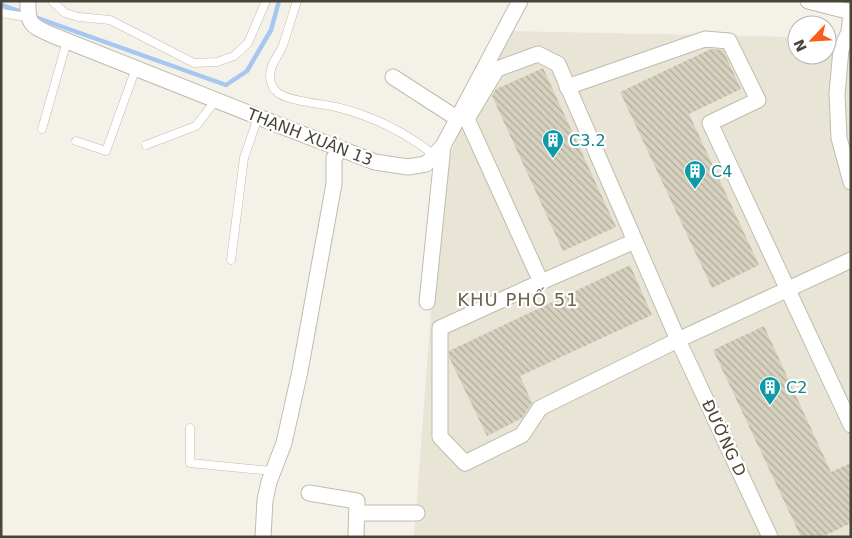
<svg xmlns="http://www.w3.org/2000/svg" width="852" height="538" viewBox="0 0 852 538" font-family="'DejaVu Sans',sans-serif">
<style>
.residential{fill:#e8e5d6}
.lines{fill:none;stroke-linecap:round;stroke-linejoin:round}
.stream{stroke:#a5c7f1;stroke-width:4.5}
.building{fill:url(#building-back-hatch)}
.service-casing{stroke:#c0bcab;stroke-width:9}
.minor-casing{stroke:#c0bcab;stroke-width:17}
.service{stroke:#fff;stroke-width:8}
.minor{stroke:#fff;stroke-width:15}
.labels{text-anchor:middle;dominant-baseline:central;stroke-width:4.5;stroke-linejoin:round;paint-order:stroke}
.street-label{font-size:16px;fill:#484437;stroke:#fff}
.culture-label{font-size:16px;fill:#0d838f;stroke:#fff;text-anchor:start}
.neighbourhood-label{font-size:18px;letter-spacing:1px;fill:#6b644e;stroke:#fff}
</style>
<defs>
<pattern id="building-back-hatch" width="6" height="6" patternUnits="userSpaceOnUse" patternTransform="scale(1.25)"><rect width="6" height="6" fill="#d6d0be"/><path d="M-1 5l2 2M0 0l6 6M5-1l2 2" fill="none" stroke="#b0aa9b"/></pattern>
</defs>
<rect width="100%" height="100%" fill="#f4f2e8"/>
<!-- residential -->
<path class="residential" d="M507,31L797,37V55H827V38L851,39V537H414L441,179L463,121Z"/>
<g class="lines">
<!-- stream -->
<g class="stream">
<path d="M1,5L25,13"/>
<path d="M32,16L226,85L247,71L271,30L279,1"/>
</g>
</g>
<!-- building -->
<g class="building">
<path d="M711,49L723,50L741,89L689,114L759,265L712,288L620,92Z"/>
<path d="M543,68L616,227L563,251L492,96L496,89Z"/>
<path d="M630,265L652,315L520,376L532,403L522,418L487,436L449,357V351Z"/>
<path d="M764,326L831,472L851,463V523L822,537H801L713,350Z"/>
</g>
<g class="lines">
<!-- service casing -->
<g class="service-casing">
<g id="service">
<path d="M297,1C292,16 288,30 283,45C279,56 270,63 270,76C270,82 273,89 278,93C288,101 323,104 336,107C373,116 405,132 434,155"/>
<path d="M53,2L65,13L79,17L110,20L194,63L217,62L234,56L248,43L266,1"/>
<path d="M1,13L27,17"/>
<path d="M42,129L67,41"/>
<path d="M76,141L106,151L136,68"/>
<path d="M146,145L196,126L216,100"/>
<path d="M231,260L244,158L258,117"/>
<path d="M190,428V463L272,471"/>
</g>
</g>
<!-- minor casing -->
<g class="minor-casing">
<g id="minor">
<path d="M28,1C27,25 32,26 52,35L276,124L375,162L408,167L426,164L443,146L520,1"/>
<path d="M808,1L851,12"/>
<path d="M851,13L849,32L841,49L837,94L839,138L851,182"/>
<path d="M393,77L458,119"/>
<path d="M567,87L705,39L729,41L758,100L710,123L851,425"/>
<path d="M635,241L558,64L538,54L497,69L467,119L541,282L440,328V437L465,463L522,435L540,408L678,340L770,537"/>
<path d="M541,282L635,241L678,340L851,260"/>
<path d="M427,302L443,146"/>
<path d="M309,493L357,501L356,537"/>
<path d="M357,513H417"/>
<path d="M263,537L265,500L269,482L284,443L300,371L334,184V158L341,149"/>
</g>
</g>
<!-- service -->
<use href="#service" class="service"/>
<!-- minor -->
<use href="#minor" class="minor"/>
</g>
<!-- icons -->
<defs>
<g id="building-pin" transform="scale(1.125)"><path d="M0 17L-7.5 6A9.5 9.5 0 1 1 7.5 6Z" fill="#0f9aa8" stroke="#fff"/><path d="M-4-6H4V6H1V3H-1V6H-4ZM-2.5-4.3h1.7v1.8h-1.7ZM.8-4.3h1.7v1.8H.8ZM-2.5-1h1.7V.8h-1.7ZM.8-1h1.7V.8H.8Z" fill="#fff"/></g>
</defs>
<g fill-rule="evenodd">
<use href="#building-pin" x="553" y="140"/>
<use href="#building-pin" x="695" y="171"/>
<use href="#building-pin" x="770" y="387"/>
</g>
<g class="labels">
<!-- street labels -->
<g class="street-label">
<text transform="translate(310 137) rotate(21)">THẠNH XUÂN 13</text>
<text transform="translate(724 438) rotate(65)">ĐƯỜNG D</text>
</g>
<!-- culture labels -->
<g class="culture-label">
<text x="569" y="140">C3.2</text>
<text x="711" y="171">C4</text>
<text x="786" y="387">С2</text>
</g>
<!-- neighbourhood labels -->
<g class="neighbourhood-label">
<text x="518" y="299">KHU PHỐ 51</text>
</g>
</g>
<!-- border -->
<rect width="852" height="538" fill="none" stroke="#484437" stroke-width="5"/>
<!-- north arrow -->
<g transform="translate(812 40) rotate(245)"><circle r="24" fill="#ffffff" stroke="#b6b4af"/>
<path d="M0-4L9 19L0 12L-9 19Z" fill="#fb5c19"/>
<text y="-8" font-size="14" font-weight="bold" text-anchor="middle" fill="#484437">N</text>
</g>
</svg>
